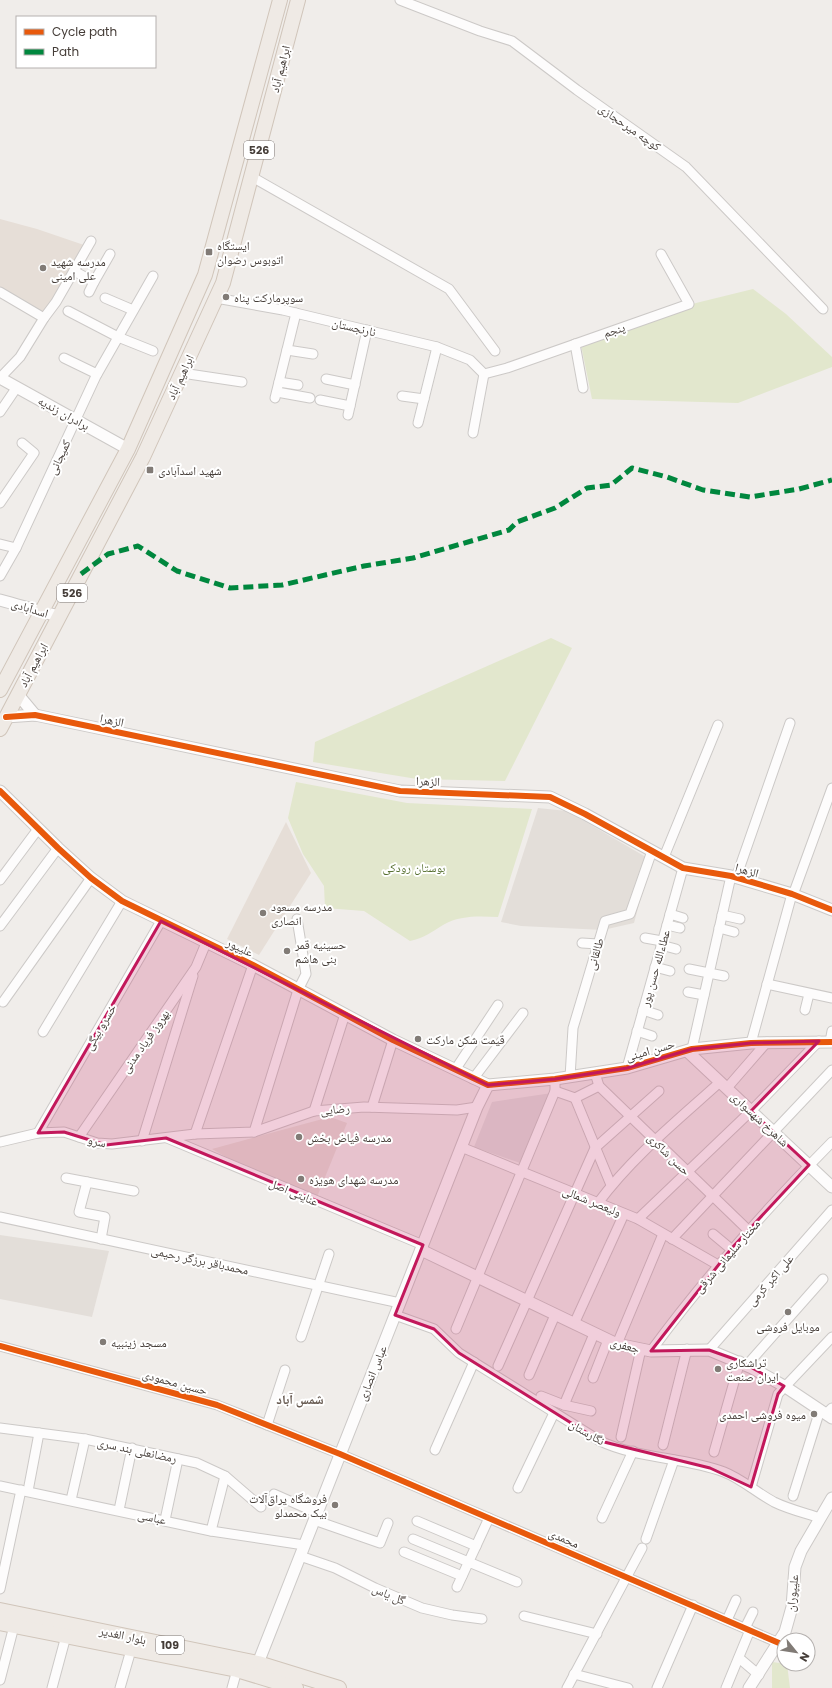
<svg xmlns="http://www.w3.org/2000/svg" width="832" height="1688" viewBox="0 0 832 1688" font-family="Poppins,'Noto Naskh Arabic',sans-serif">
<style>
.residential{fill:#e3ded9}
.education{fill:#e6ded7}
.green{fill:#e2e7cd}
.parking{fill:#e1dedc}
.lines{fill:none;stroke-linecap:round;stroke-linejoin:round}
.minor-casing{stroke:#ccc9c7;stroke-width:11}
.tertiary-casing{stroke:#ccc9c7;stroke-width:13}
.primary-casing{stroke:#d0c5ba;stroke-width:16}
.minor{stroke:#fdfcfc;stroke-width:9}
.tertiary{stroke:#fdfcfc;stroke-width:11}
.primary{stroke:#efeae5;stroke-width:14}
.quiet{stroke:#00873e;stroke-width:5;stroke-dasharray:10 5;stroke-linecap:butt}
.cycleway-casing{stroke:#fff;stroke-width:8}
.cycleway{stroke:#e8590c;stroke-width:6}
.marked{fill:#c2185b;fill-opacity:0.2;stroke:#c2185b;stroke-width:3;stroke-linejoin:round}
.poi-dot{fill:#817b76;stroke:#fff;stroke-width:1.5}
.labels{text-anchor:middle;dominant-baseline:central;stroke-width:4;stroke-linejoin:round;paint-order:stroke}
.shield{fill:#fff;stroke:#7d7774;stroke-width:1}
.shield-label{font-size:11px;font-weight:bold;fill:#453d38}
.street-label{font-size:12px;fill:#453d38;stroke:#fff}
.poi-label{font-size:12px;fill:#453d38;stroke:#fff;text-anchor:start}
.park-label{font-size:12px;fill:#577031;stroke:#fff}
.neighbourhood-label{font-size:13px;font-weight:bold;fill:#665950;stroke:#fff}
</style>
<rect width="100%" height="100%" fill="#f0edea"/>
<!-- residential -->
<g class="residential">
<path d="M538,808L567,811L651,860L634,923L603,930L521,926L501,922Z"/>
<path d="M0,1235L109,1251L92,1317L0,1299Z"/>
</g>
<!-- education -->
<g class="education">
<path d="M0,219L37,229L84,245L44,315L0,289Z"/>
<path d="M286,822L311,873L259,955L227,939Z"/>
<path d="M330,1117L347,1123L317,1197L226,1157L212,1149Z"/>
</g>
<!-- green -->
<g class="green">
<path d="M753,289L786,314L832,357V367L738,403L592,399L581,345L696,303Z"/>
<path d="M551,638L572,648L505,781L417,779L313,762L315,742Z"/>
<path d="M296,782L407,803L532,809L498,917C480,916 459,915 443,925C432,932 424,938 410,941L364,911L325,908L324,886L303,854L288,818Z"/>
<path d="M772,1662L787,1664L790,1688H772Z"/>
</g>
<!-- parking -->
<path class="parking" d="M552,1093L520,1163L474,1147L492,1102Z"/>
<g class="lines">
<!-- minor casing -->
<g class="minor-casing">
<g id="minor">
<path d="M400,0L480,31L512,41L577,90L686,167L823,309"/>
<path d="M252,177L449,289L495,351"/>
<path d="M74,271L94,282L110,254"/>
<path d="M0,292L44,318"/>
<path d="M89,292L94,282"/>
<path d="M105,298L133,310"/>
<path d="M216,298L283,310L437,347L470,360L484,374"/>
<path d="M68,311L118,337L153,351"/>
<path d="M575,344L583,388"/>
<path d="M287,350L313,354"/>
<path d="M64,358L97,374"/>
<path d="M182,373L242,382"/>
<path d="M484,374L507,368L689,304L661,254"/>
<path d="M0,378L20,357L44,318L56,302L91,241"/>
<path d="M326,379L355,385"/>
<path d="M279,382L298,385"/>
<path d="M277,392L310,398"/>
<path d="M402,396L424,399"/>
<path d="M275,398L296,313"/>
<path d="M320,400L350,406"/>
<path d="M0,412L17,387"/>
<path d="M348,415L367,330"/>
<path d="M418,423L437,347"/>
<path d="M473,433L484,374"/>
<path d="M0,503L34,453L22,443"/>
<path d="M0,544L16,548"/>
<path d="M0,576L16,548L96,376L153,276"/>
<path d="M664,857L718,725"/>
<path d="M736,878L790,723"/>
<path d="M0,880L38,829"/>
<path d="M793,895L832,788"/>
<path d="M670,914L683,918"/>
<path d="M722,915L740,919"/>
<path d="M667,925L680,928"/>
<path d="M0,926L58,848"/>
<path d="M719,928L734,932"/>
<path d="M645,938L662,941"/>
<path d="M582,943L598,944"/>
<path d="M661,945L676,949"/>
<path d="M655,967L670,971"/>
<path d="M689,969L724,976"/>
<path d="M767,984L832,998"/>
<path d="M688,992L704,995"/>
<path d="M3,1002L91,878"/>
<path d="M643,1010L658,1015"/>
<path d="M805,1010L809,994"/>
<path d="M637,1031L652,1036"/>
<path d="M43,1032L122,901"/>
<path d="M830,1042L832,1031"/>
<path d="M751,1043L792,894"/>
<path d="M692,1049L731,876"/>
<path d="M627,1068L683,868"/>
<path d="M455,1070L498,1005"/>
<path d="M595,1073L599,1086L748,1230"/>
<path d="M570,1077L573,1028L605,921L630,914L652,851"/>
<path d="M473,1079L523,1013"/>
<path d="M727,1088L767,1042"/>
<path d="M555,1091L575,1098L599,1086"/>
<path d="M575,1098L611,1185"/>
<path d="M372,1107L393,1040"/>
<path d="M314,1111L345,1014"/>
<path d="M254,1132L298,990L306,974L297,919"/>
<path d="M38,1133L161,921"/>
<path d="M195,1134L253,965"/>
<path d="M79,1137L196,967L206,943"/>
<path d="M167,1138L423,1245"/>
<path d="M142,1141L193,976"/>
<path d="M0,1142L38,1133L64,1132L97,1143L112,1144L195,1134L254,1132L314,1111L364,1107L457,1110L477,1107"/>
<path d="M461,1147L638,1219L718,1265"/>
<path d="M66,1178L87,1182"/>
<path d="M598,1203C632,1157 678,1120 720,1082"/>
<path d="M0,1217L400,1303"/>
<path d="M638,1219L751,1111L819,1041"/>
<path d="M713,1234L731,1249"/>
<path d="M101,1239L105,1217L79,1212L87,1182L134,1191"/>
<path d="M672,1239L832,1070"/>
<path d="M395,1315L434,1329L459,1353L600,1441C638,1459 684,1457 724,1472C742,1479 757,1493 774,1502C788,1509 805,1513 820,1518"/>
<path d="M574,1324L624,1214"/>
<path d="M456,1329L555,1091V1079"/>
<path d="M301,1337L329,1254"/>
<path d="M617,1344L663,1234"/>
<path d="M0,1346L217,1405L340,1454L779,1643"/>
<path d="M709,1350L832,1210"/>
<path d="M651,1351C706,1276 767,1208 832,1142"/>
<path d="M747,1365L823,1279"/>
<path d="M498,1366L595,1148L659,1091"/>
<path d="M529,1375L555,1315"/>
<path d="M593,1378L608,1340"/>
<path d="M541,1396L564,1405L591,1411"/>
<path d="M564,1405L594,1334"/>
<path d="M826,1414L832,1408"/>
<path d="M267,1425L285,1370"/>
<path d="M0,1428L85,1439L197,1463L225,1476L261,1507"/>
<path d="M621,1437L641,1349"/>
<path d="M663,1445L687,1349"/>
<path d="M435,1450L474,1362"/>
<path d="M714,1452L740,1361"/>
<path d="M0,1486L211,1531L304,1545"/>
<path d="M751,1487L778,1394L832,1337"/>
<path d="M518,1488L554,1413"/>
<path d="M28,1491L39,1433"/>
<path d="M274,1494L317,1513"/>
<path d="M793,1496L820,1410"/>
<path d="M71,1500L85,1439"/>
<path d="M119,1510L132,1448"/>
<path d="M602,1518L633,1451"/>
<path d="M165,1520L178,1459"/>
<path d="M314,1520L380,1543L388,1523"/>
<path d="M417,1521L476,1546"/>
<path d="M211,1531L225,1476"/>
<path d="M413,1539L517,1582"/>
<path d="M646,1539L674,1460"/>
<path d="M404,1552L462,1576"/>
<path d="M300,1556L335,1568L375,1588L422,1608L452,1615L482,1619"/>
<path d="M457,1587L489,1518"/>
<path d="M0,1589L21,1490"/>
<path d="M524,1616L597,1634"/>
<path d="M727,1620L736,1600"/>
<path d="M745,1628L753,1612"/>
<path d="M739,1658L759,1675"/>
<path d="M574,1674L628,1688"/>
<path d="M0,1680L14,1626"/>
<path d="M52,1688L66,1636"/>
<path d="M120,1688L131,1650"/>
<path d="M232,1688L237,1670"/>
<path d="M567,1688L642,1548"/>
<path d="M657,1688L693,1605"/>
<path d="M726,1688L750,1630"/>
</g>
</g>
<!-- tertiary casing -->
<g class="tertiary-casing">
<g id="tertiary">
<path d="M0,378L128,449"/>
<path d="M0,600C20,605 39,612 59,616"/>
<path d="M21,689L20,697L35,715"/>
<path d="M6,717L35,715L400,791L550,797L585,814L683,868L731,876L792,894L832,910"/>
<path d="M0,791L58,848L91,878L122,901L253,965L393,1040L488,1085L555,1079L627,1068L692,1049L751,1043L832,1042"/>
<path d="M687,1051L832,1187"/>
<path d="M421,1250L617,1344L651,1351L709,1350L752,1368L784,1386L832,1418"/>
<path d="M258,1663L477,1107L488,1085"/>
<path d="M749,1688L785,1632L792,1607L795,1567L801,1551L832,1498"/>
</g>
</g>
<!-- primary casing -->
<g class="primary-casing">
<g id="primary">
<path d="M0,690L128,449L205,275L280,0"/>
<path d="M0,729L143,457L223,283L298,0"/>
<path d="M0,1610L258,1663L339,1688"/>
<path d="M0,1623L237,1670L296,1688"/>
</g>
</g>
<!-- minor -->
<use href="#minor" class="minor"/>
<!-- tertiary -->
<use href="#tertiary" class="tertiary"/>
<!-- primary -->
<use href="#primary" class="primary"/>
<!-- quiet -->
<path class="quiet" d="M81,574L108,554L138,546L177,571L230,588L282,585L364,566L413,558L509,530L517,522L555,508L587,488L611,485L632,468L667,477L703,490L750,497L799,489L832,480"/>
<!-- cycleway casing -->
<g class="cycleway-casing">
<g id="cycleway">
<path d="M6,717L35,715L400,791L550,797L585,814L683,868L731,876L792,894L832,910"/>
<path d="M0,791L58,848L91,878L122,901L253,965L393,1040L488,1085L555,1079L627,1068L692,1049L751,1043L832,1042"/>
<path d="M0,1346L217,1405L340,1454L779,1643"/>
</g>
</g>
<!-- cycleway -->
<use href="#cycleway" class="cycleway"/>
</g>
<!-- marked area -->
<path class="marked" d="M161,921L488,1085L555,1079L627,1068L692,1049L751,1043L819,1041L751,1111L809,1165L731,1249L651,1351L709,1350L740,1361L784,1386L778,1394L751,1487L710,1468L600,1441L459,1353L434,1329L395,1315L423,1245L166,1138L106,1145L64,1132L38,1133Z"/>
<!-- markers -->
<g class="poi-dot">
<rect x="205" y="248" width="8" height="8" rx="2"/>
<circle cx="43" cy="268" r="4"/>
<circle cx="226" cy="297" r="4"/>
<rect x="146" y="466" width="8" height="8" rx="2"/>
<circle cx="263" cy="913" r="4"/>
<circle cx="287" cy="951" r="4"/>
<circle cx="418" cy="1039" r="4"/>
<circle cx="299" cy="1137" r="4"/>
<circle cx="301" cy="1179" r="4"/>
<circle cx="788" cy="1312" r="4"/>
<circle cx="103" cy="1342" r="4"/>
<circle cx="718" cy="1369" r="4"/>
<circle cx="814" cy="1414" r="4"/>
<circle cx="335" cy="1505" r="4"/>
</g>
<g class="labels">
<!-- shield labels -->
<g class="shield">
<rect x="244" y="141" width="30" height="18" rx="3"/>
<rect x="57" y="584" width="30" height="18" rx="3"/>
<rect x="156" y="1636" width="28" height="18" rx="3"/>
</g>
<g class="shield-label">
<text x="259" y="150">526</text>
<text x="72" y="593">526</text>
<text x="170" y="1645">109</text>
</g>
<!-- street labels -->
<g class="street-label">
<text transform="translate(280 69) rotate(-76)">ابراهیم آباد</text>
<text transform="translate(630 127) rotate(35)">کوچه میرحجازی</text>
<text transform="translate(354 327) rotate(13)">نارنجستان</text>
<text transform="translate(614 330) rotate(-19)">پنجم</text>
<text transform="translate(180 377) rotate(-65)">ابراهیم آباد</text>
<text transform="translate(64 413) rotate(29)">برادران زندیه</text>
<text transform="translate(59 457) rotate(-65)">کمیجانی</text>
<text transform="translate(30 608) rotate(17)">اسدآبادی</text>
<text transform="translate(33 665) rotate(-62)">ابراهیم آباد</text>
<text transform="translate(112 720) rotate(12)">الزهرا</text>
<text transform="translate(428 781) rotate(2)">الزهرا</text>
<text transform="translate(747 870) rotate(16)">الزهرا</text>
<text transform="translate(240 947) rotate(25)">علیپور</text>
<text transform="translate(595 954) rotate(-74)">طالقانی</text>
<text transform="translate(655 968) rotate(-74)">عطاءالله حسن پور</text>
<text transform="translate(100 1027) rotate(-60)">خسرو بیگی</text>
<text transform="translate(145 1041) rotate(-55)">بهروز فریاد مدنی</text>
<text transform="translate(650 1050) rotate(-16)">حسن امینی</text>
<text transform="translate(335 1109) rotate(-5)">رضایی</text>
<text transform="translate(760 1119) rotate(43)">شاهرخ شهسواری</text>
<text transform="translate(97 1141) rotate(12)">سرو</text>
<text transform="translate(669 1154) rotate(44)">حسن شاکری</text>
<text transform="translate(294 1192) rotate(23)">عنایتی اصل</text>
<text transform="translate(592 1201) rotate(22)">ولیعصر شمالی</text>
<text transform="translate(727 1256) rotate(-49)">مختار سلیمانی شرقی</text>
<text transform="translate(200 1260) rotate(12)">محمدباقر برزگر رحیمی</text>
<text transform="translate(770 1280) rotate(-49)">علی اکبر کرمی</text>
<text transform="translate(625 1345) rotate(15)">جعفری</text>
<text transform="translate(372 1373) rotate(-68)">عباس انصاری</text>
<text transform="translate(175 1382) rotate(15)">حسین محمودی</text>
<text transform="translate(587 1432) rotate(30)">نگارستان</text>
<text transform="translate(137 1450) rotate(12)">رمضانعلی بند سری</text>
<text transform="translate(152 1517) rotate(12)">عباسی</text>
<text transform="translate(564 1538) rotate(23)">محمدی</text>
<text transform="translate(792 1593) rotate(-84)">علیپوران</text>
<text transform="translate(389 1594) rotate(23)">گل یاس</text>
<text transform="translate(123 1635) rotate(12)">بلوار الغدیر</text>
</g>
<!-- poi labels -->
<g class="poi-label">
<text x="217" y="245">ایستگاه<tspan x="217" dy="14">اتوبوس رضوان</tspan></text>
<text x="51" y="261">مدرسه شهید<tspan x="51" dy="14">علی امینی</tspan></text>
<text x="234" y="297">سوپرمارکت پناه</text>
<text x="158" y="470">شهید اسدآبادی</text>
<text x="271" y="906">مدرسه مسعود<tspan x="271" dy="14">انصاری</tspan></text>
<text x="295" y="944">حسینیه قمر<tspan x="295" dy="14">بنی هاشم</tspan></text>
<text x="426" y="1039">قیمت شکن مارکت</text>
<text x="307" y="1137">مدرسه فیاض بخش</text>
<text x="309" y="1179">مدرسه شهدای هویزه</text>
<text x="788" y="1326" text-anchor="middle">موبایل فروشی</text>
<text x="111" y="1342">مسجد زینبیه</text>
<text x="726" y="1362">تراشکاری<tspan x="726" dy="14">ایران صنعت</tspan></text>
<text x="806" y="1414" text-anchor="end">میوه فروشی احمدی</text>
<text x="327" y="1498" text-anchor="end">فروشگاه یراق‌آلات<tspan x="327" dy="14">بیک محمدلو</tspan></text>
</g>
<!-- park labels -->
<g class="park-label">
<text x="414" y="867">بوستان رودکی</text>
</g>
<!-- neighbourhood labels -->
<g class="neighbourhood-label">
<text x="300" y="1399">شمس آباد</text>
</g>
</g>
<!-- legend -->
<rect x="16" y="16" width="140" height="52" fill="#ffffff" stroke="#b5b1af"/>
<rect x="24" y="29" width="20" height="6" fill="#e8590c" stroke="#b5b1af"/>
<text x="52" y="36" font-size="12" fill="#453d38">Cycle path</text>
<rect x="24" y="49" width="20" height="6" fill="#00873e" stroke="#b5b1af"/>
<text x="52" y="56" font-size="12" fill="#453d38">Path</text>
<!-- north arrow -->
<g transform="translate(796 1652) rotate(120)"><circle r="19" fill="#ffffff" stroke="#b5b1af"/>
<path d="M0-3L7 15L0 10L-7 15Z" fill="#817b76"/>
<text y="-6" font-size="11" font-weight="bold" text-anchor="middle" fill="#453d38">N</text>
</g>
</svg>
